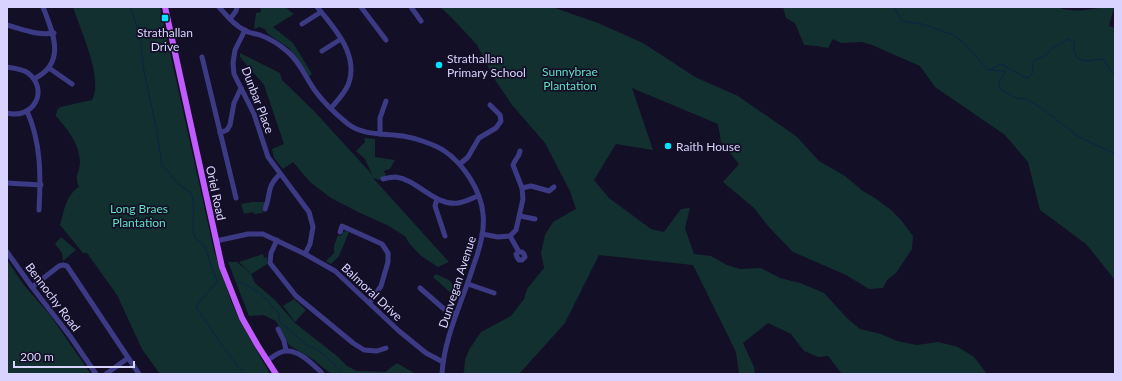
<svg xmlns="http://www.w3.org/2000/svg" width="1122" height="381" viewBox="0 0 1122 381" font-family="Lato,sans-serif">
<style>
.green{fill:#12302f}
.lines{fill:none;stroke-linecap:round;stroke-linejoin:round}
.stream{stroke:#0c2248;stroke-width:1}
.minor{stroke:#3d3a85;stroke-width:5}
.major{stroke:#c25bff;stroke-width:6}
.poi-dot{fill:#00e5ff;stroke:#130f26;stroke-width:1.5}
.labels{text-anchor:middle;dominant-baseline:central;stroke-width:3.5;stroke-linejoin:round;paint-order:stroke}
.poi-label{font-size:12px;fill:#d9d4ff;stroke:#130f26;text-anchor:start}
.park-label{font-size:12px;fill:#5fe0c0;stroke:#130f26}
.street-label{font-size:12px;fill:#d9d4ff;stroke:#130f26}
</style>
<rect width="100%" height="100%" fill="#130f26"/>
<!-- green -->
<g class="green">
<path d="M73,7H160L214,251L231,301L239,319L270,374H160L142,349L117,295L87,253H83L60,225C64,211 66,195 79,187C74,176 79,174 80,163C80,144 67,129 56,116L57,110L60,107L92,100C104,79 80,29 73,7Z"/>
<path d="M260,7H285L294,14L273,27L293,43L312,74L309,76L289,48L268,34L265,29L259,27L254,29L256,13L261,12Z"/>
<path d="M440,7H552L598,23L643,43L695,77L738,96L796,136L819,161L845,176L863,191L875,198L891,210L901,220L913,236L912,249L896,273L887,280L883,288L869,289L846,275L793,252L769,227L754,208L723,182L739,164L721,142L718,124L632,88L653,150L616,144L594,180L609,198L651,229L664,232L681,209L690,208L685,228L694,254L711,256L727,265L740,269L761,268L780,278L800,283L824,293L847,318L860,329L881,334L897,341L917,345L938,342L958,347L974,357L987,374H842L828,356L818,357L804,351L791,334L768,323L743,343L754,367L755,374H739L736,352L693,265L599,255L565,323L519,374H461L464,372L465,360L469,350L481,332L511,316L524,299L527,289L544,268L541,253L545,235L553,222L576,209L570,191L545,143L512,105L495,80L477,45L452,18Z"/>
<path d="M783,7H1057C1079,15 1092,7 1114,7L1109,26L1115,28V280L1086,244L1040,210L1028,162L1005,135L935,87L920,66L872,45L862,42L841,43L833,39L828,48L816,46L804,45L795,23L786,18Z"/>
<path d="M240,53L280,73L282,80L313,110L369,171L373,177L365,159L356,151L365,142L364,138L375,139V157L395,160L390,169L384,171L386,176L379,180L373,178L449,262L438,267L420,255L409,243L406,237L389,226L358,212L331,198L310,182L293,162L283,169L274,158L272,149L284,144L264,85L240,57Z"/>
<path d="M252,202H266L262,208L263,213L254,214L253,212L244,214L241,204Z"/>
<path d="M346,231L349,232L339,256L331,264L326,261L334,253V246L338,235L341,236L343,232Z"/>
<path d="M61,237L76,250L63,261L62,253L55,244Z"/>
<path d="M263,254L264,258L267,257V264L251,274L239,262Z"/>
<path d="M7,260L23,284L50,315L91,374H7Z"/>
<path d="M228,262H237L251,274L255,283L275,300L295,323L337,356L347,366L357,371L385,372L397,363L416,374H331L314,360L289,345L276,321L263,315L249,316Z"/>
<path d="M436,274L449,280L456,289L452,294L433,277Z"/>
<path d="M294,299L306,310L295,322L283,306Z"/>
</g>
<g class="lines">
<!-- stream -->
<g class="stream">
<path d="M130,7L139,31L144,71L156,127L162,166C171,172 170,175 176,182C180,187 188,189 191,194C195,201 193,215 193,222C192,227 194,233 195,238L204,245L217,281L196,307L221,344L244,374"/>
<path d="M894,7L902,21L922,24L954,35L967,46L988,70"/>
<path d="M989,70L1001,64C1010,68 1020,76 1029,78L1032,74L1034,60L1045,56L1052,48L1069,39L1074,42V51L1077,58C1088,64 1092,59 1103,59L1115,76"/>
<path d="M990,70L1005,71L999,83L1000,89L1016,98L1026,99L1040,107L1079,137L1115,154"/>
<path d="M237,282C248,283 260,294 268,301C272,305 274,310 279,313V321L307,345C317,347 337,365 342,374"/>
</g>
<!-- minor -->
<g class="minor">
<path d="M219,7C227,16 235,26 246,31C250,33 255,34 260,35C271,39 280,45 288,52C301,63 306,79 316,92C324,103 337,115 348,124C364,136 384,133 403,136C415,138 433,144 443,150C463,163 481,190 483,214C485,231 480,248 474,264C463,300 444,337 442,374"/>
<path d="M317,7C334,27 360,56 348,85C344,94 337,101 331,108"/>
<path d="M361,7L386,40"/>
<path d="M411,7L421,21"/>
<path d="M230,19L236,11L237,7"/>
<path d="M302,24L321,12"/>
<path d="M7,25C22,29 38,36 54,33"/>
<path d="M245,30L235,50L233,63L234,74L254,114L268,157L309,212L313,227L310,244L305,254"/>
<path d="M322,51L341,39"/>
<path d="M202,57L236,198"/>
<path d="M7,67C13,68 23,69 28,73C50,90 33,120 7,113"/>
<path d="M49,68L72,84"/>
<path d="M34,79C67,63 53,33 43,7"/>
<path d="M27,111C41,142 41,176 39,210"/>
<path d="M220,133L227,130L230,125L234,103L241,88"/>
<path d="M380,134V118L386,101"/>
<path d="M460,164L468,157L479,138L496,128L501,121L500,115L490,105"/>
<path d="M383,179C387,178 392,177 396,177C418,180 434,206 458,203C465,202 472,198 478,196"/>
<path d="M7,183L41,185"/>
<path d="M522,188L531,186L549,191L554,187"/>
<path d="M437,199L435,206L445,236"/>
<path d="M265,209C272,192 265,189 280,174"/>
<path d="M520,216L535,219"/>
<path d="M340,232L342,226L382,244L388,253V262L381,286L370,302"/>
<path d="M482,234L498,237L510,236L516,230L523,199L522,188L513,165C515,159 519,157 520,151"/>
<path d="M510,236L519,252H522L524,254L525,257L522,260H519L517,257L516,254L519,252"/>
<path d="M277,240L271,253L270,263L296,296L353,343L364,350L377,351L386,348"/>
<path d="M216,241L248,234H263L305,254L335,271L399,331L426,353L443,362"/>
<path d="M7,252L32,287L70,336L96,374"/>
<path d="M468,284L494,293"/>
<path d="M32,287L59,266L63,265L67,266L139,374"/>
<path d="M420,288L444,309L456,314"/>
<path d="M278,329L284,341L286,350"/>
<path d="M267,361C272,357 280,351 286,351C299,350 312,364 321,372L322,374"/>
<path d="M106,374L128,358"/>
</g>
<!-- major -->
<path class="major" d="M165,7L222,267L242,318L258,346L276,374"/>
</g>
<!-- markers -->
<g class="poi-dot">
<rect x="161" y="14" width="8" height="8" rx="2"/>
<circle cx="439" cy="65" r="4"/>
<circle cx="668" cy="146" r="4"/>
</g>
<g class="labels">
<!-- poi labels -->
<g class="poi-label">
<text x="165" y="32" text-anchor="middle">Strathallan<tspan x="165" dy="14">Drive</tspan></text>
<text x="447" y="58">Strathallan<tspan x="447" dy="14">Primary School</tspan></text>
<text x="676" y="146">Raith House</text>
</g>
<!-- park labels -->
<g class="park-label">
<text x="570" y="71">Sunnybrae<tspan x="570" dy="14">Plantation</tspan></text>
<text x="139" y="208">Long Braes<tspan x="139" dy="14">Plantation</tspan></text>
</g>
<!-- street labels -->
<g class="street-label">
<text transform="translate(258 100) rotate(69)">Dunbar Place</text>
<text transform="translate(216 193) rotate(78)">Oriel Road</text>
<text transform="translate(457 282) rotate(-72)">Dunvegan Avenue</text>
<text transform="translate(372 292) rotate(43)">Balmoral Drive</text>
<text transform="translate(53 297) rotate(53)">Bennochy Road</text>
</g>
</g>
<!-- border -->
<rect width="1122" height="381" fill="none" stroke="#d9d4ff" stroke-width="16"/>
<!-- scale -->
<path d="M14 361v6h120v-6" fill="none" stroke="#d9d4ff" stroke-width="2"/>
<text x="20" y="361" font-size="12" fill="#d9d4ff" stroke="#130f26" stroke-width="3" paint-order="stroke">200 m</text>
</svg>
